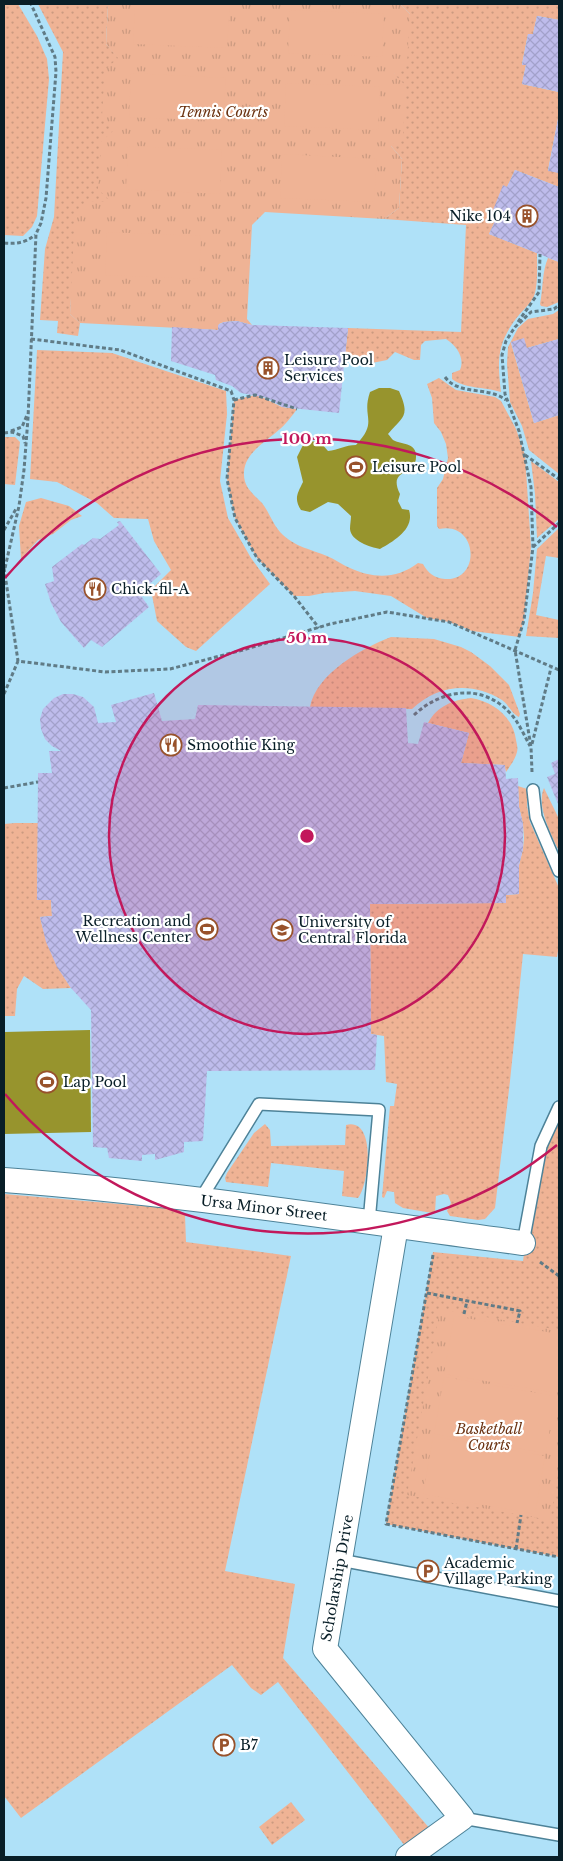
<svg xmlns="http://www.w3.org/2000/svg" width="563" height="1861" viewBox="0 0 563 1861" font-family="'Libre Baskerville',serif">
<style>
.built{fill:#afe1f8}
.grass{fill:url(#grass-dots)}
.park{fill:url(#park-tufts)}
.pitch{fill:#efb395}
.water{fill:#97942d}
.building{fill:url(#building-cross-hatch)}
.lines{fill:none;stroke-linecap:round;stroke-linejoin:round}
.lane-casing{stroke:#4d8298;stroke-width:14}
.street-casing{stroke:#4d8298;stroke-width:26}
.path{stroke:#607b86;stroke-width:3;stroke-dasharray:4 2.5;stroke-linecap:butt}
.lane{stroke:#fff;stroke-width:11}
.street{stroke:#fff;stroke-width:24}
.ring{fill:none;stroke:#c2185b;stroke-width:2.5}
.labels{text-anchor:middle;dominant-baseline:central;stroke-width:4.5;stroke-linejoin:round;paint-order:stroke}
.park-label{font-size:14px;font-style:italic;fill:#6c3413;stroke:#fff}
.poi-label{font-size:14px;fill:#081e27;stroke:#fff;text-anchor:start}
.street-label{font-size:14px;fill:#081e27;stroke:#fff}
.centre{fill:#c2185b;stroke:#fff;stroke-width:2.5}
.ring-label{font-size:15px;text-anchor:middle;font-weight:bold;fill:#c2185b;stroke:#fff;stroke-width:4.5;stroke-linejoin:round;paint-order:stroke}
</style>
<defs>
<pattern id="grass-dots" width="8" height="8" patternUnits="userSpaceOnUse" patternTransform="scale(1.25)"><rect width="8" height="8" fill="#efb395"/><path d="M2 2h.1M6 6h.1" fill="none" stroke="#cb9a80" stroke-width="1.8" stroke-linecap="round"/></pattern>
<pattern id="park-tufts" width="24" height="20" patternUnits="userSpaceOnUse" patternTransform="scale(1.25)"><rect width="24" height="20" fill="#efb395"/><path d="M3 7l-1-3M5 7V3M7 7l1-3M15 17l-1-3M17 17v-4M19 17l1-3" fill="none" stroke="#cb9a80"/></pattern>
<pattern id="building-cross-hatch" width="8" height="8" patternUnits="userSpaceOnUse" patternTransform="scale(1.25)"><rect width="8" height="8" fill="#bebceb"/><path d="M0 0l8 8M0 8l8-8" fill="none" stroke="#a2a1ca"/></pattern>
</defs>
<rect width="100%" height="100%" fill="#cbebfa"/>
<!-- built -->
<rect class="built" x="4" y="4" width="555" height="1853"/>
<!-- grass -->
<g class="grass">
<path d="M4,4H18L37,36L47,59L49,79L37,216L32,227L23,236L4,235Z"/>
<path d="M38,4H108L106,44L119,58L111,202L71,298L70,314L80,323L78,336L57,333L58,321L40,320L45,249L54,217L63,52Z"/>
<path d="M400,4H559V20L537,16L533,34H528L522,64L526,65L522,84L559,92V114L548,170L559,173V187L515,170L507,187L503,186L497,217L489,234L537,253C537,266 538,281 535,293C533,301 525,308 519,315C497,342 497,359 501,392C486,387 465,389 452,379V373L460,370C465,358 457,346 446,339L425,341L421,345L420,360H414L395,352L387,360L367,364L345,355L348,328L461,332L466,225L384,219L399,208L402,159L391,146L394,74L410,14Z"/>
<path d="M548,258L559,262V302L547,307L541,306L540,304C543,290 542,271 548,258Z"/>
<path d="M559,310V339L527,348L511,343L534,423L559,415V474L529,450L522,426L510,402L507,364L508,347L518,328L528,319L553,314Z"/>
<path d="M37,350L112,353L226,391L227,414L220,481L228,518L251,558L270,584L196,651L186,647L157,621L151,590L171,570L154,541L148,519L114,518L97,503L57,482L30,479Z"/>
<path d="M439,378L456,390L495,397L501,401L516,429L525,455L531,547L524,620L519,637L472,631L449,622L427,618L391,596L355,591L324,593L309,596H294L257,558L235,518L227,479L234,400L255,395L262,397L282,407L297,409C292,416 286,424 280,429C267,441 245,452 244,472C243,487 253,494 262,503C270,513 273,526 283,535C294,546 312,550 327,556C335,559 342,565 350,568C374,579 397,579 418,563L423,564C428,573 434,578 445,579C481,582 479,521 439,529L437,526V488L443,479L448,458L446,444L441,432L434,423L432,398L427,384Z"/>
<path d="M4,437H15L20,442L15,485L4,484Z"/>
<path d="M531,461L559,482V519L537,538L535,494Z"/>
<path d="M41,498L69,506L82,516L71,520L53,534L38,540L21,559L19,526L26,502Z"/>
<path d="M559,528V558L546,556L536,615L559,620V638L526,636L533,593L537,549Z"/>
<path d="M391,637L434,639L461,647L471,652L490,666L509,685L520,714L519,717C511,713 509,705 502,700C472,681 437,685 412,709L310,707C316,674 362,648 391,637Z"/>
<path d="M471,698C494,702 513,717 516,740C517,745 518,748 517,752C515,760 510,766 506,772L504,765L461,763L469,733L428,723C437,706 453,700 471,698Z"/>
<path d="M518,786L527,789V806L530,822L559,888V945L557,957L523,954L510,1081L495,1208L485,1219L478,1220L450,1216L447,1211L451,1203L448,1195L444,1194L436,1196L435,1212L432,1213L403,1208L395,1203L394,1192L387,1191L384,1198L382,1197L390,1106H394L397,1084L386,1082L384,1036L371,1034L370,904L505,903L506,895L519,894V865L523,849L524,838L523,824L519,807Z"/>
<path d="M544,788L558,817H559V851C551,835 536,805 544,788Z"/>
<path d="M15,823H38L37,900H51L52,916L40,917C46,944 56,965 71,988L43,989L24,976L17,989L15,1016H4V824Z"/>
<path d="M559,1111V1557L386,1524L433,1252L523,1261L537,1164Z"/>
<path d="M265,1124L270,1130L271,1146L345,1145L346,1125C377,1117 369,1185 358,1198L342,1196L344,1171L271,1163L268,1187L226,1182L225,1178L227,1173L254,1133Z"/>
<path d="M4,1194L178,1209L185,1215L186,1242L291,1256L225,1571L295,1584L283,1658L431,1830L405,1846L278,1682L261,1695L251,1688L232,1665L21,1818L4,1796Z"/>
<path d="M291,1802L305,1820L272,1845L259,1827Z"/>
</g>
<!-- park -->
<g class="park">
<path d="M108,4H400L410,14L407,63L394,74L406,86L403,135L391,146L402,159L399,208L384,219L265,212L252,225L247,319L252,325L237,321L224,322L219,324L218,330L80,323L70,314L75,213L87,201L111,202L98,189L101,142L114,130L102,116L105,70L118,58L106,44Z"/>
<path d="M440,1309L559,1330V1469L550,1520L407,1495Z"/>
</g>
<!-- pitch -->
<g class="pitch">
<path d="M135,4L230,5L227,48L133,44Z"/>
<path d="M290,10L384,14L382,57L288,53Z"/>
<path d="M131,73L226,78L223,121L129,117Z"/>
<path d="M286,83L380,87L378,130L284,126Z"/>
<path d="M128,146L222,150L220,194L126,189Z"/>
<path d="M282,154L377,159L374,202L280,198Z"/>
<path d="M107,232L201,236L199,279L105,275Z"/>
<path d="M454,1316L559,1334V1374L556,1393L444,1374Z"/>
<path d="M444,1377L555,1396L546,1453L434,1434Z"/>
<path d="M433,1437L545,1456L535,1514L423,1494Z"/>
</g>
<!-- water -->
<g class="water">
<path d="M379,388H390L399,391C410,416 404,416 388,434C390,436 391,438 393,440C401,445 417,442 416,457C416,476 387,468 400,494L398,501L402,509L409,510C415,529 394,541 380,549C370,547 351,541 350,529C350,524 351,520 351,516L338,504L328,502L310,512L301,510C294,499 297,494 303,482L297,457L303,445L311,441L321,443L328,451C338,450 345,445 356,445C379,421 361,418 370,392Z"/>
<path d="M90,1030L91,1132L4,1134V1032Z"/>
</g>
<!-- building -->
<g class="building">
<path d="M537,16L559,20V92L522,84L526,65H522L528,34H533Z"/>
<path d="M558,119H559V173L548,171Z"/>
<path d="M515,170L559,187V262L489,234L497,217L491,215L503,185L507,187Z"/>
<path d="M237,321L252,325L348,328L339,413L282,407L268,398L241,393L232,386L216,380L215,375L171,361L172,327L218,330V325L224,322Z"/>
<path d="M524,338L527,348L559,339V415L534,423L511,342Z"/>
<path d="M120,521L161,574L139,593L149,607L102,647L91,640L84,648L61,622L51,603L45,584L54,581L52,567L82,544L84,545L93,538L100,539L119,525L117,522Z"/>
<path d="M154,693L162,721L195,719L198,705L406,708L408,743L418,744L424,722L469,733L461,763L505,765L506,779L518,778L519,807L523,824V849L519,865V894L506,895V903L370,904L371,1034L377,1035L375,1070L207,1071L203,1141L184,1142V1152L155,1160V1154L142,1155V1161L109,1158L107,1148L93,1147L91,1010L71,988L57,967L46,942L40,917L52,916L51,900H37L38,773H52L49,751H61L52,746L45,739L41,729L40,719L43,709L54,698L63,694H73L83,697L94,707L98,723L116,722L111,705Z"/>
<path d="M559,759V803L558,804L547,777L555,774L551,763Z"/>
</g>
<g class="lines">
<!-- lane casing -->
<g class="lane-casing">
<g id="lane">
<path d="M533,790L536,817L559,871"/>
<path d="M200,1200L259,1104L379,1110L369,1222"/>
<path d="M523,1243L541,1146L559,1107"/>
<path d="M340,1560L559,1601"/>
<path d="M462,1818L559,1835"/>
</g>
</g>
<!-- street casing -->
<g class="street-casing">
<g id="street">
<path d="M4,1180C178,1193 350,1220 523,1243"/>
<path d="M396,1226L325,1649L462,1818L408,1857"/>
</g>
</g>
<!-- path -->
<g class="path">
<path d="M4,243C17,244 25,243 35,235"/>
<path d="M518,322L539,292L540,254"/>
<path d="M31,339L120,350L231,391L234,400L227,479L235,518L257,558L294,596L319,628"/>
<path d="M445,377C459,396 488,386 506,400"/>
<path d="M234,400L255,395L297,409"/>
<path d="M11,431L22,427L27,415"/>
<path d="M4,433L12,432L23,436L25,443"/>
<path d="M525,455L559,479"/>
<path d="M4,530L16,509"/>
<path d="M533,547L559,523"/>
<path d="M4,568L18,661"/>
<path d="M5,568L19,506L24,470L28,418L36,234L41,223L46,198L56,72L55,57L31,4"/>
<path d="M4,694L18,661L105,672L170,669L243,650L330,624L387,612L449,622L559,670"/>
<path d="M414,715C442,689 482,683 510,713C518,721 524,735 530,746"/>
<path d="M532,744L551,668"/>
<path d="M532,772L531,747L515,650L524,620L533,547L531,487L519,431L505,394L502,355L506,341L515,327L531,312L554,309L559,305"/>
<path d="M4,788L38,782"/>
<path d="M433,1255L386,1524L559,1557"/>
<path d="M540,1262L559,1276"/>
<path d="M427,1293L520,1311L517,1323"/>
<path d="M464,1314L467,1301"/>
<path d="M516,1549L521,1515"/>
</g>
<!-- lane -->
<use href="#lane" class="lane"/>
<!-- street -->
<use href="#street" class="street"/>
</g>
<!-- distance rings -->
<circle cx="307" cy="836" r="198" fill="#c2185b" fill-opacity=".12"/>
<g class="ring">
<circle cx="307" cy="836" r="198"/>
<path d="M557 1145A397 397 0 0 1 5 1094M5 578A397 397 0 0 1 557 527"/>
</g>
<!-- icons -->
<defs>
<g id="building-ring" transform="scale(1.125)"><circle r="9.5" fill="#fff" stroke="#98522b" stroke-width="1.5"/><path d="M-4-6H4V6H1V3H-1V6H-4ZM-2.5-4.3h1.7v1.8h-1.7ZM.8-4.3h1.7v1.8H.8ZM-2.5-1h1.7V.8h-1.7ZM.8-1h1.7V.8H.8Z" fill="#98522b"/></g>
<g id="stadium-ring" transform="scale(1.125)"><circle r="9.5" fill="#fff" stroke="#98522b" stroke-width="1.5"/><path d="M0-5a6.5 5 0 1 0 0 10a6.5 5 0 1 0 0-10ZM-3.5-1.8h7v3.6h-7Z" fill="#98522b"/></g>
<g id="restaurant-ring" transform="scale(1.125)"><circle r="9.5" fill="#fff" stroke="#98522b" stroke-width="1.5"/><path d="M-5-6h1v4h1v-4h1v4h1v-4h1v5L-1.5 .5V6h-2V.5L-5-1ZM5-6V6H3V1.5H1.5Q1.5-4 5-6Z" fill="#98522b"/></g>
<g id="university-ring" transform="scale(1.125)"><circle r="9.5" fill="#fff" stroke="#98522b" stroke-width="1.5"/><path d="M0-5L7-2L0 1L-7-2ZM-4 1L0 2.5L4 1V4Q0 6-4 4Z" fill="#98522b"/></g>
<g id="parking-ring" transform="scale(1.125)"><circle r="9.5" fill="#fff" stroke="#98522b" stroke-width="1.5"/><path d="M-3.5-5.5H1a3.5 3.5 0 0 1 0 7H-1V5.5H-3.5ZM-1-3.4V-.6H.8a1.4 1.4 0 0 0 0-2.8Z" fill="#98522b"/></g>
</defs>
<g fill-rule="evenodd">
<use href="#building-ring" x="527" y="216"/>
<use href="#building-ring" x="268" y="368"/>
<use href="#stadium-ring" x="356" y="467"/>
<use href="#restaurant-ring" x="95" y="589"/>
<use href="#restaurant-ring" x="171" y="745"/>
<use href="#stadium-ring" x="207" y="929"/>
<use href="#university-ring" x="282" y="930"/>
<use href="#stadium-ring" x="47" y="1082"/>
<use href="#parking-ring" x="428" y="1571"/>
<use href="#parking-ring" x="224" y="1745"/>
</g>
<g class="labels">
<!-- park labels -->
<g class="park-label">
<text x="223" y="112">Tennis Courts</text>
<text x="489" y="1429">Basketball<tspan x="489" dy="16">Courts</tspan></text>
</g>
<!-- poi labels -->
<g class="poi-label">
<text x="511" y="216" text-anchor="end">Nike 104</text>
<text x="284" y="360">Leisure Pool<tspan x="284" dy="16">Services</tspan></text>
<text x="372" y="467">Leisure Pool</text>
<text x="111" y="589">Chick-fil-A</text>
<text x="187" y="745">Smoothie King</text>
<text x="191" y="921" text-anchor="end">Recreation and<tspan x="191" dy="16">Wellness Center</tspan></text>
<text x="298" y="922">University of<tspan x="298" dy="16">Central Florida</tspan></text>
<text x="63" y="1082">Lap Pool</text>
<text x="444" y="1563">Academic<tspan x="444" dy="16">Village Parking</tspan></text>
<text x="240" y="1745">B7</text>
</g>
<!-- street labels -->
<g class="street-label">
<text transform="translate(264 1208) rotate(7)">Ursa Minor Street</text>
<text transform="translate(337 1578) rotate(-80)">Scholarship Drive</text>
</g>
</g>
<circle cx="307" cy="836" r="8" class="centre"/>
<g class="ring-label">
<text x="307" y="444">100 m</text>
<text x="307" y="643">50 m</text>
</g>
<!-- border -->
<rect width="563" height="1861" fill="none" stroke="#081e27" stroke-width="10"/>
</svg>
